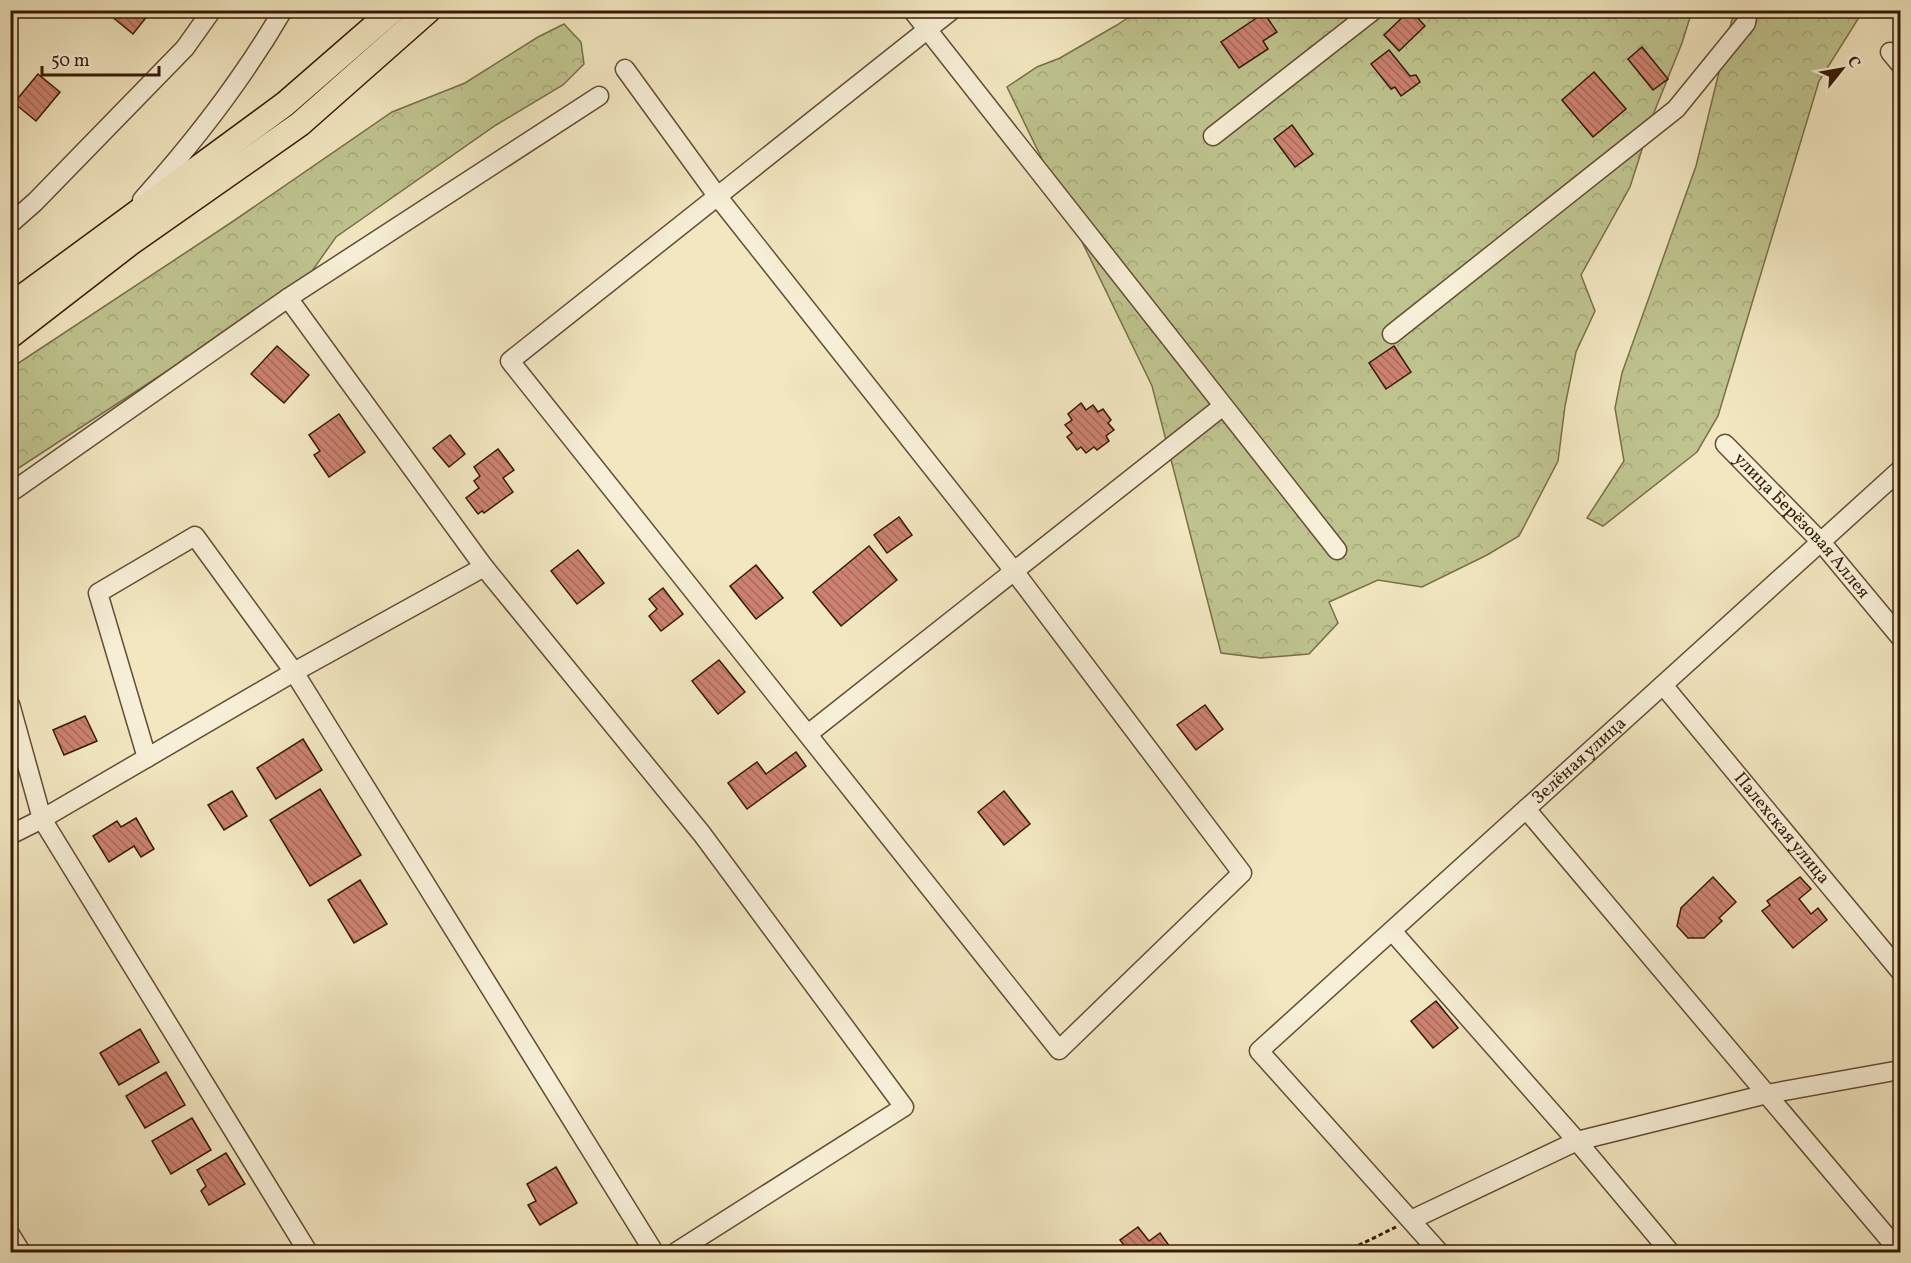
<svg xmlns="http://www.w3.org/2000/svg" width="1911" height="1263" viewBox="0 0 1911 1263" font-family="Vollkorn,serif">
<style>
.forest{fill:url(#forest-crowns);stroke:#7a6f4a;stroke-width:1.5}
.building{fill:url(#building-back-hatch);stroke:#361a05;stroke-width:1.5}
.lines{fill:none;stroke-linecap:round;stroke-linejoin:round}
.minor-casing{stroke:#654d34;stroke-width:21}
.major-casing{stroke:#361a05;stroke-width:27}
.path{stroke:#361a05;stroke-width:3;stroke-dasharray:4.5 3;stroke-linecap:butt}
.minor{stroke:#f7efd7;stroke-width:18}
.major{stroke:#f2e7c1;stroke-width:24}
.labels{text-anchor:middle;dominant-baseline:central;stroke-width:4.5;stroke-linejoin:round;paint-order:stroke}
.street-label{font-size:18px;fill:#361a05;stroke:#f7efd7}
</style>
<defs>
<pattern id="forest-crowns" width="20" height="18" patternUnits="userSpaceOnUse" patternTransform="scale(1.5)"><rect width="20" height="18" fill="#bfc48f"/><path d="M2 6a3 3 0 1 1 6 0M12 15a3 3 0 1 1 6 0" fill="none" stroke="#a5a87a"/></pattern>
<pattern id="building-back-hatch" width="6" height="6" patternUnits="userSpaceOnUse" patternTransform="scale(1.5)"><rect width="6" height="6" fill="#cd8271"/><path d="M-1 5l2 2M0 0l6 6M5-1l2 2" fill="none" stroke="#a76a5b"/></pattern>
</defs>
<rect width="100%" height="100%" fill="#f2e7c1"/>
<filter id="stains"><feTurbulence type="fractalNoise" baseFrequency=".00333" numOctaves="4"/><feColorMatrix values="0 0 0 0 .2 0 0 0 0 .09 0 0 0 0 .02 0 0 0 .5 -.17"/></filter>
<radialGradient id="worn" r=".72"><stop offset=".6" stop-color="#630" stop-opacity="0"/><stop offset="1" stop-color="#630" stop-opacity=".3"/></radialGradient>
<!-- forest -->
<g class="forest">
<path d="M1138,11H1692L1682,43L1653,115L1630,187L1581,275L1595,311L1576,352L1565,406L1558,461L1519,536L1487,555L1422,587L1378,580L1329,602L1338,623L1309,654L1261,658L1221,653L1152,386L1007,87L1037,67L1060,58L1117,25Z"/>
<path d="M1734,11H1863L1819,81L1718,416L1697,452L1603,526L1587,518L1624,461L1615,408L1622,373L1696,166Z"/>
<path d="M564,24L581,42L584,64L563,85L496,125L336,237L305,281L11,473V368L232,222L392,112L465,83L538,37Z"/>
</g>
<!-- building -->
<g class="building">
<path d="M116,10H152L133,34L111,16Z"/>
<path d="M1410,10L1425,26L1399,51L1384,35Z"/>
<path d="M1264,13L1277,32L1263,41L1268,49L1239,68L1221,42Z"/>
<path d="M1642,47L1668,79L1653,90L1628,59Z"/>
<path d="M1389,50L1410,76L1416,75L1420,82L1401,96L1395,87L1391,89L1371,64Z"/>
<path d="M1594,72L1626,109L1593,137L1562,100Z"/>
<path d="M38,74L60,92L36,121L14,103Z"/>
<path d="M1292,125L1313,154L1295,167L1274,139Z"/>
<path d="M277,346L309,375L284,403L251,374Z"/>
<path d="M1394,346L1411,372L1386,389L1369,363Z"/>
<path d="M1081,403L1086,410L1093,405L1098,412L1103,409L1111,420L1108,423L1114,430L1106,436L1109,441L1097,450L1094,447L1086,453L1081,447L1077,450L1067,437L1072,433L1065,425L1072,420L1068,414Z"/>
<path d="M339,414L365,452L329,477L314,455L320,451L309,435Z"/>
<path d="M450,435L465,454L449,467L433,448Z"/>
<path d="M498,449L514,470L503,478L513,492L484,513L482,511L478,514L466,498L479,488L474,481L480,476L474,467Z"/>
<path d="M899,517L912,535L887,553L874,535Z"/>
<path d="M869,546L897,580L841,626L813,592Z"/>
<path d="M578,550L604,583L577,604L551,571Z"/>
<path d="M756,565L783,598L756,619L730,586Z"/>
<path d="M663,588L683,614L661,631L649,616L657,609L649,599Z"/>
<path d="M719,660L745,692L718,714L692,681Z"/>
<path d="M1205,705L1223,729L1196,750L1177,725Z"/>
<path d="M85,716L97,741L64,755L53,730Z"/>
<path d="M303,739L322,770L276,799L257,768Z"/>
<path d="M796,752L806,766L747,809L728,783L757,762L766,774Z"/>
<path d="M320,789L361,855L310,886L270,820Z"/>
<path d="M232,791L247,816L224,830L208,805Z"/>
<path d="M1004,791L1030,824L1004,845L978,812Z"/>
<path d="M136,818L154,849L141,857L134,846L109,862L93,836L117,821L121,827Z"/>
<path d="M1713,877L1736,902L1719,918L1722,921L1704,938H1688L1677,926L1681,908Z"/>
<path d="M1800,877L1811,889L1799,899L1811,914L1818,908L1827,920L1793,948L1762,911L1770,905L1767,901Z"/>
<path d="M360,880L387,924L354,943L328,900Z"/>
<path d="M1436,1001L1458,1028L1433,1048L1411,1021Z"/>
<path d="M140,1029L159,1062L119,1085L100,1053Z"/>
<path d="M166,1072L185,1105L145,1128L126,1096Z"/>
<path d="M192,1118L211,1150L171,1174L152,1141Z"/>
<path d="M226,1153L245,1184L209,1205L201,1191L206,1186L197,1170Z"/>
<path d="M556,1167L577,1203L540,1225L528,1205L536,1201L527,1184Z"/>
<path d="M1138,1227L1149,1241L1160,1233L1173,1251L1129,1252L1120,1240Z"/>
</g>
<g class="lines">
<!-- minor casing -->
<g class="minor-casing">
<g id="minor">
<path d="M912,10L1337,550"/>
<path d="M1890,52L1900,64"/>
<path d="M625,69L718,197L1014,571L1242,873L1059,1050L510,361L952,10"/>
<path d="M1213,136L1374,10"/>
<path d="M142,200C195,141 243,79 283,10"/>
<path d="M10,224L35,202L185,48L212,10"/>
<path d="M288,298L484,567L702,834L904,1107L676,1252"/>
<path d="M1392,334L1676,109L1746,23L1748,10"/>
<path id="s1" d="M1725,444L1821,542L1900,637"/>
<path d="M10,493L288,298L599,96"/>
<path id="s2" d="M1663,685L1900,971"/>
<path d="M10,704L42,819L308,1252"/>
<path d="M808,734L1223,406"/>
<path d="M147,758L98,593L195,536L294,672L654,1252"/>
<path d="M1526,809L1899,1251"/>
<path d="M10,835L42,819L294,672L484,567"/>
<path d="M1392,931L1577,1141L1670,1252"/>
<path d="M1411,1220L1577,1141L1767,1094L1900,1070"/>
<path d="M10,1234L21,1252"/>
<path id="s3" d="M1439,1252L1259,1051L1900,470"/>
</g>
</g>
<!-- major casing -->
<g class="major-casing">
<g id="major">
<path d="M10,306L285,104L393,10"/>
<path d="M10,336L129,244L300,124L429,10"/>
</g>
</g>
<!-- path -->
<path class="path" d="M1345,1252L1396,1227"/>
<!-- minor -->
<use href="#minor" class="minor"/>
<!-- major -->
<use href="#major" class="major"/>
</g>
<g class="labels">
<!-- street labels -->
<g class="street-label">
<text stroke="none"><textPath href="#s1" startOffset="112">улица Берёзовая Аллея</textPath></text>
<text stroke="none"><textPath href="#s3" startOffset="702">Зелёная улица</textPath></text>
<text stroke="none"><textPath href="#s2" startOffset="186">Палехская улица</textPath></text>
</g>
</g>
<!-- margin -->
<rect width="1911" height="1263" fill="none" stroke="#f2e7c1" stroke-width="36"/>
<rect x="12" y="12" width="1887" height="1239" fill="none" stroke="#361a05" stroke-width="3"/>
<rect x="18" y="18" width="1875" height="1227" fill="none" stroke="#361a05" stroke-width="1.5"/>
<!-- north arrow -->
<g transform="translate(1842 69) rotate(59)" stroke="#f7efd7" stroke-width="4.5" paint-order="stroke">
<path d="M0-4.5L10 22L0 15L-10 22Z" fill="#361a05"/>
<text y="-9" font-size="16" font-weight="bold" text-anchor="middle" fill="#361a05">С</text>
</g>
<!-- scale -->
<path d="M42 66v9h117v-9" fill="none" stroke="#361a05" stroke-width="3"/>
<text x="51" y="66" font-size="18" fill="#361a05" stroke="#f7efd7" stroke-width="4.5" paint-order="stroke">50 m</text>
<rect width="100%" height="100%" filter="url(#stains)"/>
<rect width="100%" height="100%" fill="url(#worn)"/>
</svg>
